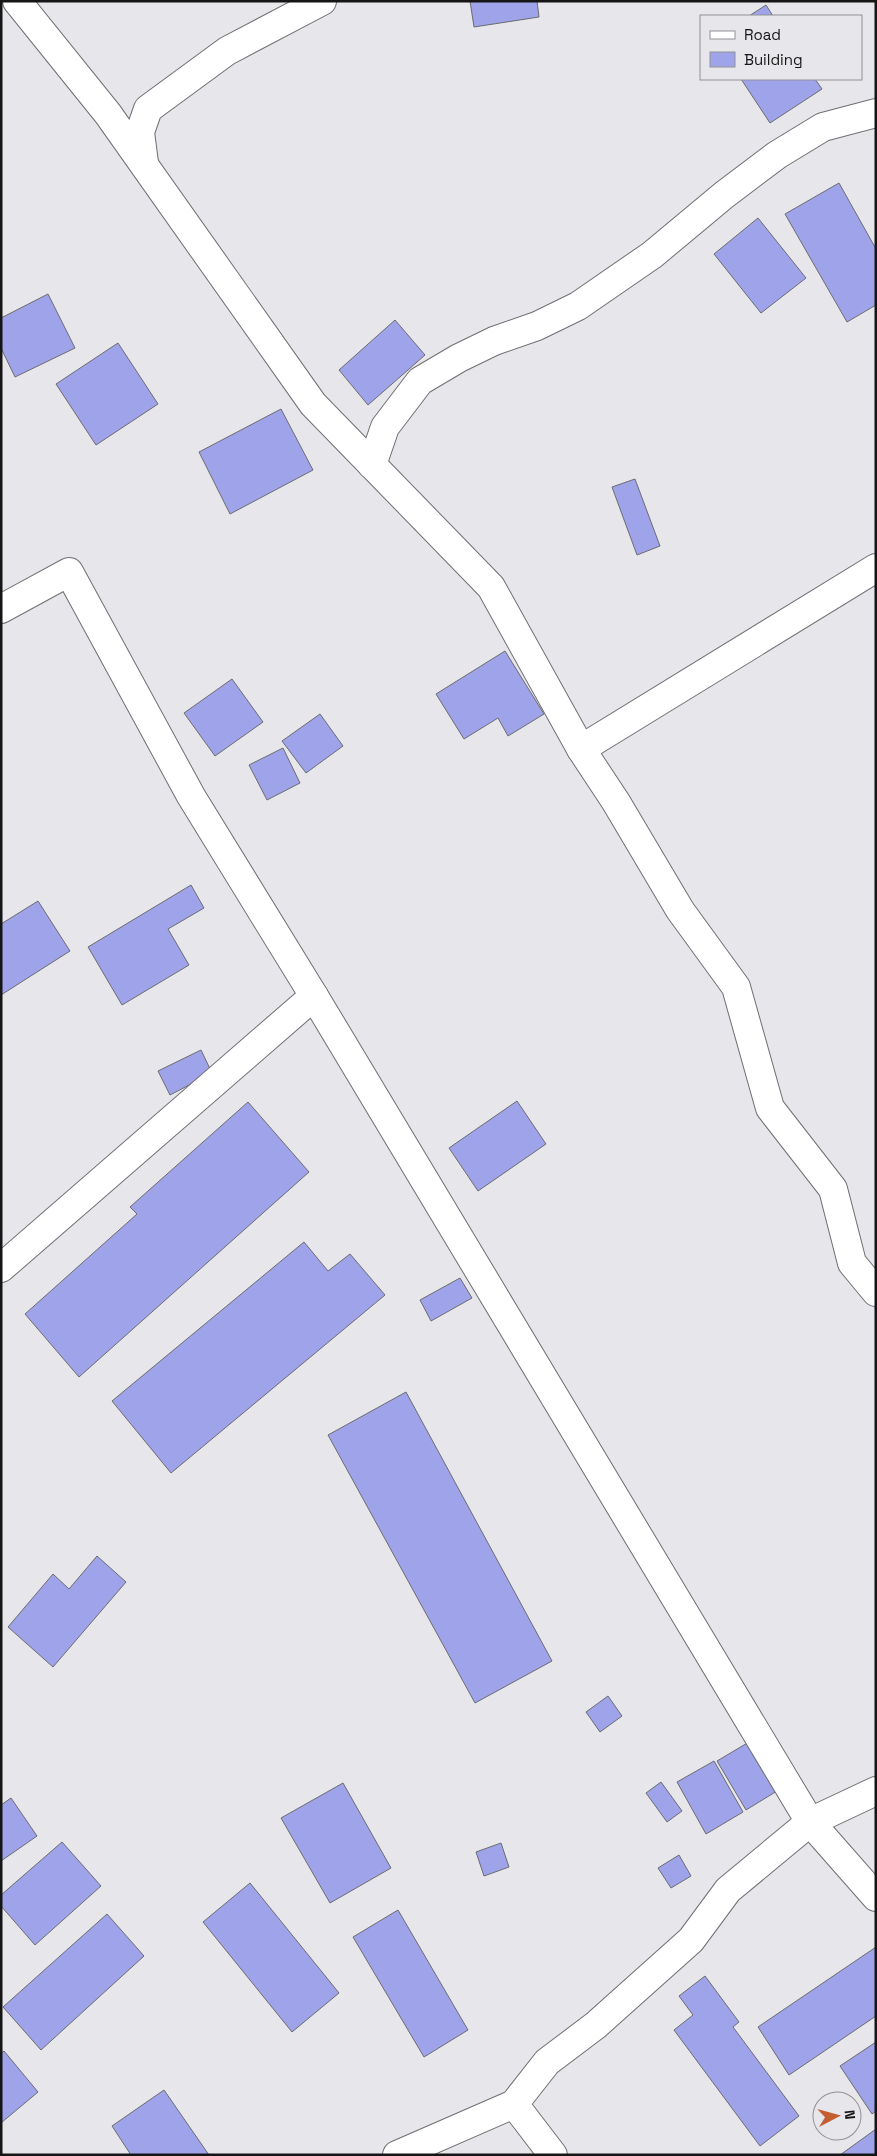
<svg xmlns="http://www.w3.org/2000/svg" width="877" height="2156" viewBox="0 0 877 2156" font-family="'Space Grotesk',sans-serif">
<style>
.building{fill:#9fa3e9;stroke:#6b6c70}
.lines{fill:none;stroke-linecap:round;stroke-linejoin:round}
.minor-casing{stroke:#6f6f73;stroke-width:30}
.minor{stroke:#fff;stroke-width:28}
</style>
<rect width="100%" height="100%" fill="#e6e6eb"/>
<!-- building -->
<g class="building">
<path d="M470,1H537L539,17L474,27Z"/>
<path d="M766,5L773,16H749Z"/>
<path d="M741,79H815L822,89L770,123Z"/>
<path d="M839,183L876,249V305L847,322L785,214Z"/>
<path d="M758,218L806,278L761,313L714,254Z"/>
<path d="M48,294L75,348L15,377L1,348V318Z"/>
<path d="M395,320L425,355L368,405L339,370Z"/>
<path d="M118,343L158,404L96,445L56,384Z"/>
<path d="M281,409L313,470L230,514L199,452Z"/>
<path d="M635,479L660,546L637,555L612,487Z"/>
<path d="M505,651L544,714L508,736L498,718L464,739L436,694Z"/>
<path d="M232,679L263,722L215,756L184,713Z"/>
<path d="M320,714L343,746L306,773L282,741Z"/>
<path d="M283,748L300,783L267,800L249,765Z"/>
<path d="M191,885L204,908L168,929L189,965L122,1005L88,947Z"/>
<path d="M38,901L70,951L1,995V924Z"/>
<path d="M201,1050L212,1073L170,1095L158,1071Z"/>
<path d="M517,1101L546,1144L478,1191L449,1148Z"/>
<path d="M248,1102L309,1172L79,1377L25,1314L137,1214L130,1207Z"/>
<path d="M304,1242L328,1271L350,1254L385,1295L171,1473L112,1401Z"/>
<path d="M460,1278L472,1298L431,1321L420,1300Z"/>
<path d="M406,1392L552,1661L475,1703L328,1435Z"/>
<path d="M97,1556L126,1582L53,1667L8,1627L53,1574L69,1589Z"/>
<path d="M608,1696L622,1716L600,1732L586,1712Z"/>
<path d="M749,1742L777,1791L746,1810L717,1761Z"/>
<path d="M714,1761L743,1812L706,1834L677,1782Z"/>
<path d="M661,1782L682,1811L667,1822L646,1793Z"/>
<path d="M343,1783L391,1868L330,1903L281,1818Z"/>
<path d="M11,1798L37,1836L1,1861V1805Z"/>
<path d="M62,1842L101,1886L35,1945L1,1906V1895Z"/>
<path d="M501,1843L509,1867L484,1876L476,1852Z"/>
<path d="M679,1855L691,1876L671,1888L658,1868Z"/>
<path d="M250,1883L339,1993L292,2032L203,1922Z"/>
<path d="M398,1910L468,2030L424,2057L353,1937Z"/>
<path d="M107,1914L144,1956L41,2050L3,2007Z"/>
<path d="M876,1947V2016L789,2075L758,2027Z"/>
<path d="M705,1976L739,2022L733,2027L799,2116L760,2146L674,2030L693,2015L679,1996Z"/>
<path d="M876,2042V2111L872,2114L840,2066Z"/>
<path d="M4,2051L38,2092L1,2123V2053Z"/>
<path d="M164,2090L209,2155H131L112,2126Z"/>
<path d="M876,2129V2155H840Z"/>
</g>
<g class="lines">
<!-- minor casing -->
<g class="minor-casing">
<g id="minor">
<path d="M17,1L108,114L313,404L491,587L581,749L616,802L680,910L736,987L770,1108L833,1189L852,1263L876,1292"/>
<path d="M144,163L140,132L148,109L227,51L322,1"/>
<path d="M372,465L385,427L420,381L459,358L494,341L537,326L578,306L652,255L724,195L777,155L823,127L876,113"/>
<path d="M1,609L69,572L191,796L314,996L810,1822L876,1897"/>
<path d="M581,749L876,568"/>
<path d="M1,1268L314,996"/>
<path d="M514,2104L553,2155"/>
<path d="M397,2155L514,2104L547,2062L596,2025L691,1940L728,1890L810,1822L876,1791"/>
</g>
</g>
<!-- minor -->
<use href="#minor" class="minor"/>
</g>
<!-- border -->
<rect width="877" height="2156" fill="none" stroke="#151516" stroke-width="5"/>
<!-- legend -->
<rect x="700" y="15" width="162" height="65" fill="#e6e6eb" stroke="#929296"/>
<rect x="710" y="31" width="25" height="8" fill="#ffffff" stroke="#929296"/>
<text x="744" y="40" font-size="15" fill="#151516">Road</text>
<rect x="710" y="52" width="25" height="15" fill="#9fa3e9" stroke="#929296"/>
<text x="744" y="65" font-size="15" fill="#151516">Building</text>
<!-- north arrow -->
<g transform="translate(837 2116) rotate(84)"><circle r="24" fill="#e6e6eb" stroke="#929296"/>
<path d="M0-4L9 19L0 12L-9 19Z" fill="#c45d2f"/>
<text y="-8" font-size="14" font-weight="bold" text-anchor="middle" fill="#151516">N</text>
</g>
</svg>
